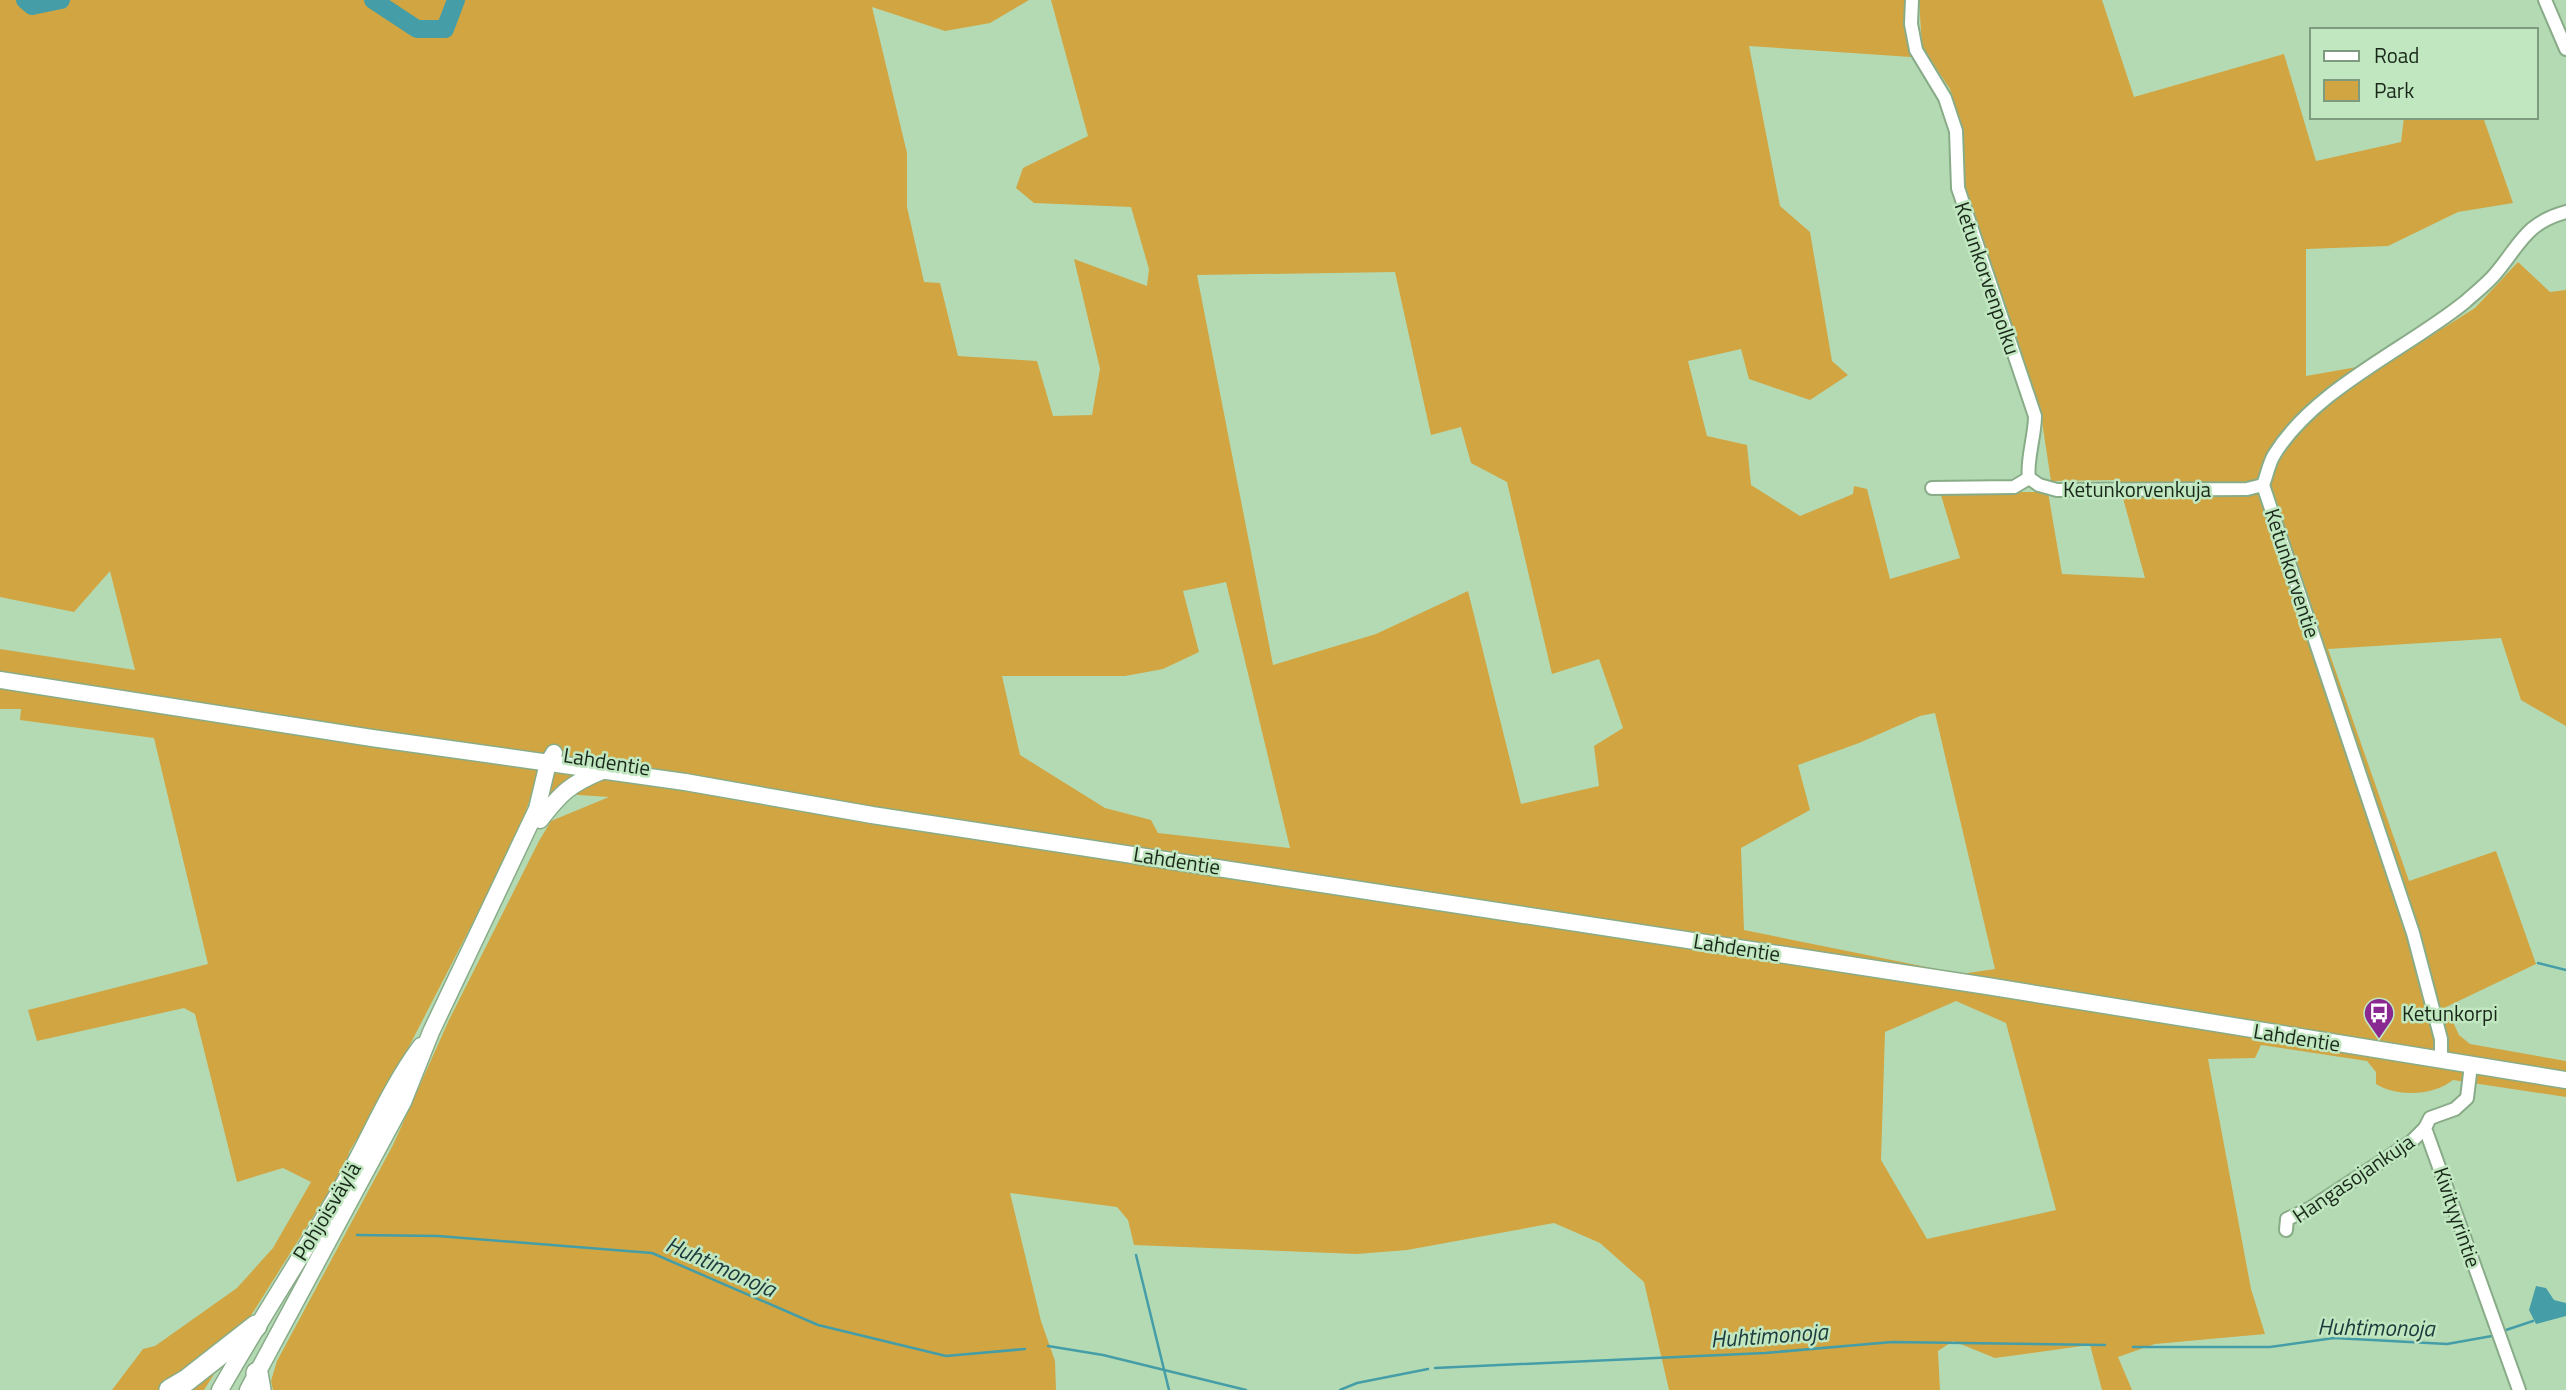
<svg xmlns="http://www.w3.org/2000/svg" width="2566" height="1390" viewBox="0 0 2566 1390" font-family="'Titillium Web',sans-serif">
<style>
.green{fill:#d1a541;fill-rule:evenodd}
.water{fill:#459ea7}
.lines{fill:none;stroke-linecap:round;stroke-linejoin:round}
.stream{stroke:#459ea7;stroke-width:2.5}
.river{stroke:#459ea7;stroke-width:18}
.street-casing{stroke:#89ac88;stroke-width:16}
.secondary-casing{stroke:#89ac88;stroke-width:19}
.highway-casing{stroke:#89ac88;stroke-width:24}
.street{stroke:#fff;stroke-width:12}
.secondary{stroke:#fff;stroke-width:16}
.highway{stroke:#fff;stroke-width:21}
.labels{text-anchor:middle;dominant-baseline:central;stroke-width:5;stroke-linejoin:round;paint-order:stroke}
.street-label{font-size:21px;fill:#1a281a;stroke:#c1e7c1}
.poi-label{font-size:21px;fill:#1a281a;stroke:#c1e7c1;text-anchor:start}
.water-label{font-size:23px;font-style:italic;fill:#1e3a3d;stroke:#c1e7c1}
</style>
<rect width="100%" height="100%" fill="#b4dab4"/>
<!-- green -->
<path class="green" d="M0,0H1029L990,23L945,31L872,7L907,153V207L924,282L940,283L958,356L1037,361L1053,416L1092,415L1100,369L1074,259L1147,286L1149,269L1131,207L1034,203L1016,188L1023,168L1088,136L1051,0H1905L1904,25L1911,57L1749,46L1780,206L1810,232L1832,361L1848,375L1810,400L1749,379L1741,349L1688,361L1707,436L1747,445L1751,485L1800,516L1853,494L1854,486L1867,489L1890,579L1960,558L1940,492H2048L2062,574L2145,578L2118,480L2051,481L2041,415L1964,186L1963,130L1950,89L1922,47L1919,0H2102L2134,97L2284,54L2316,161L2401,142L2404,117H2483L2513,203L2458,212L2388,246L2306,249V376L2391,361L2475,308L2518,262L2550,292L2566,290V726L2521,700L2501,638L2328,649L2409,881L2496,851L2536,964L2446,1007L2459,1035L2470,1044L2566,1061V1097L2453,1080C2433,1096 2397,1097 2376,1084V1072L2367,1061L2261,1045L2255,1058L2208,1059L2251,1289L2265,1334L2155,1344L2118,1357L2132,1390H2102L2090,1345L1995,1358L1953,1341L1938,1351L1940,1390H1669L1644,1282L1600,1243L1554,1223L1407,1250L1357,1254L1134,1245L1128,1220L1117,1207L1010,1193L1041,1321L1055,1361L1056,1390H273L271,1381L277,1361L393,1145L449,1020L539,841L551,821L609,797L532,792L519,833L383,1097L349,1152L347,1163L204,1390H112L143,1349L155,1346L237,1288L273,1248L311,1182L283,1168L237,1182L195,1014L184,1008L37,1041L28,1010L208,964L154,738L20,720L21,709H0V649L135,670L110,571L74,612L0,597ZM1395,272L1431,435L1461,427L1471,463L1507,482L1552,674L1599,659L1623,728L1594,746L1599,786L1521,804L1468,591L1376,634L1273,665L1197,275ZM1226,582L1290,848H1289L1158,833L1151,820L1105,808L1020,755L1002,676H1125L1163,669L1199,652L1183,591ZM1935,713L1995,969L1961,974L1744,930L1741,848L1810,810L1798,765L1859,743L1920,716ZM1956,1001L2006,1023L2056,1210L1927,1239L1881,1160L1885,1032Z"/>
<!-- water -->
<path class="water" d="M2536,1286L2546,1288L2554,1300L2566,1303V1316L2536,1324L2529,1310Z"/>
<g class="lines">
<!-- stream -->
<g class="stream">
<path d="M2538,963L2566,970"/>
<path d="M357,1235L438,1236L652,1253L818,1325L946,1356L1025,1349"/>
<path d="M1136,1255L1169,1390"/>
<path d="M2506,1330L2533,1321"/>
<path d="M1048,1346L1103,1355L1246,1390"/>
<path d="M2133,1347H2270L2334,1338L2447,1344L2492,1336"/>
<path d="M1435,1368L1765,1353L1892,1342L2105,1345"/>
<path d="M1340,1390L1357,1383L1428,1369"/>
</g>
<!-- river -->
<g class="river">
<path d="M25,0L32,6L61,0"/>
<path d="M373,0L417,29H445L456,0"/>
</g>
<!-- street casing -->
<g class="street-casing">
<g id="street">
<path d="M1912,0L1911,24L1916,50L1945,98L1956,131L1958,188L2035,416C2035,436 2026,462 2029,478"/>
<path d="M2545,0L2566,49"/>
<path d="M2029,478L2039,485L2057,490L2247,489L2263,485"/>
<path d="M1932,488L2014,487L2029,478"/>
<path d="M2441,1059V1039L2413,933L2263,485C2267,475 2269,463 2274,455C2314,389 2407,349 2465,302C2475,293 2488,283 2496,273C2521,243 2526,223 2566,212"/>
<path d="M2471,1065L2467,1098L2455,1109L2430,1118L2425,1128L2519,1390"/>
<path d="M2286,1230L2287,1219L2311,1208L2411,1142L2425,1128"/>
</g>
</g>
<!-- secondary casing -->
<g class="secondary-casing">
<g id="secondary">
<path d="M0,680L372,738L685,782L872,815L1987,986L2566,1080"/>
<path d="M540,820C561,793 570,784 602,771"/>
<path d="M220,1390C259,1321 303,1255 342,1187C369,1140 389,1089 421,1046"/>
<path d="M248,1390L403,1102L431,1032L537,809L548,763L554,753"/>
</g>
</g>
<!-- highway casing -->
<g class="highway-casing">
<g id="highway">
<path d="M257,1373L260,1390"/>
<path d="M170,1390L187,1380L256,1326"/>
</g>
</g>
<!-- street -->
<use href="#street" class="street"/>
<!-- secondary -->
<use href="#secondary" class="secondary"/>
<!-- highway -->
<use href="#highway" class="highway"/>
</g>
<!-- icons -->
<defs>
<g id="bus-pin" transform="scale(1.575)"><path d="M0 17L-7.5 6A9.5 9.5 0 1 1 7.5 6Z" fill="#892891" stroke="#c1e7c1"/><path d="M-5-6H5V4H4V6H2V4H-2V6H-4V4H-5ZM-3.5-4V0h7V-4ZM-3.5 1.2v1.5H-2V1.2ZM2 1.2v1.5H3.5V1.2Z" fill="#fff"/></g>
</defs>
<g fill-rule="evenodd">
<use href="#bus-pin" x="2379" y="1013"/>
</g>
<g class="labels">
<!-- street labels -->
<g class="street-label">
<text transform="translate(1988 278) rotate(71)">Ketunkorvenpolku</text>
<text x="2137" y="489">Ketunkorvenkuja</text>
<text transform="translate(2293 573) rotate(72)">Ketunkorventie</text>
<text transform="translate(607 761) rotate(9)">Lahdentie</text>
<text transform="translate(1177 860) rotate(9)">Lahdentie</text>
<text transform="translate(1737 947) rotate(9)">Lahdentie</text>
<text transform="translate(2297 1037) rotate(9)">Lahdentie</text>
<text transform="translate(2353 1178) rotate(-34)">Hangasojankuja</text>
<text transform="translate(326 1211) rotate(-59)">Pohjoisväylä</text>
<text transform="translate(2458 1217) rotate(71)">Kivityyrintie</text>
</g>
<!-- poi labels -->
<g class="poi-label">
<text x="2402" y="1013">Ketunkorpi</text>
</g>
<!-- water labels -->
<g class="water-label">
<text transform="translate(721 1266) rotate(24)">Huhtimonoja</text>
<text transform="translate(2376 1327) rotate(1)">Huhtimonoja</text>
<text transform="translate(1769 1335) rotate(-4)">Huhtimonoja</text>
</g>
</g>
<!-- legend -->
<rect x="2310" y="28" width="228" height="91" fill="#c1e7c1" stroke="#7e9b7e" stroke-width="2"/>
<rect x="2324" y="51" width="35" height="10" fill="#ffffff" stroke="#7e9b7e" stroke-width="2"/>
<text x="2374" y="63" font-size="21" fill="#1a281a">Road</text>
<rect x="2324" y="80" width="35" height="21" fill="#d1a541" stroke="#7e9b7e" stroke-width="2"/>
<text x="2374" y="98" font-size="21" fill="#1a281a">Park</text>
</svg>
